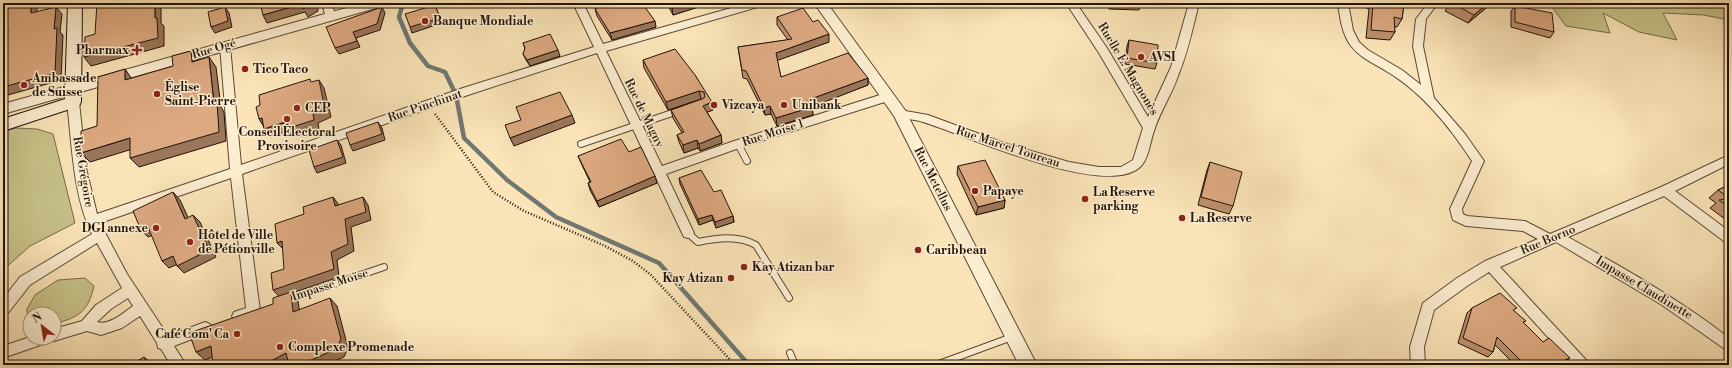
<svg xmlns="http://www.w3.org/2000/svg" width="1732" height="368" viewBox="0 0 1732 368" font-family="'Libre Bodoni',serif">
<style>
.green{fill:#c7c289;stroke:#746a49}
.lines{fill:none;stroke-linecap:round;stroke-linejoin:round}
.stream{stroke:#707873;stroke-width:4.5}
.service-casing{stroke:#584835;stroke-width:8}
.minor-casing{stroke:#584835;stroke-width:2}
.tertiary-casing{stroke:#584835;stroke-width:2}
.secondary-casing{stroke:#211309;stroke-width:2}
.path{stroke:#211309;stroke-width:2.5;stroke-dasharray:1 2;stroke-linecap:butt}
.service{stroke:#fceed1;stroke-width:6}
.minor{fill:#fceed1;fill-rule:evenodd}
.tertiary{fill:#fceed1;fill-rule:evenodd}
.secondary{fill:#fceed1;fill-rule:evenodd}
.wall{fill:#be916f;stroke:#211309}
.shaded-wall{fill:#9b765a;stroke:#211309}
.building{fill:#dda981;stroke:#211309}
.poi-dot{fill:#8f2418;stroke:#fceed1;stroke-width:1.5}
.labels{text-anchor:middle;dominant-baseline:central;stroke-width:3;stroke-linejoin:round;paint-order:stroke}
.poi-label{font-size:12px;font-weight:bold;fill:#211309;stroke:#fceed1;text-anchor:start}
.street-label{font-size:12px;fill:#211309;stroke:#fceed1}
</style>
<rect width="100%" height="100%" fill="#fbe5b8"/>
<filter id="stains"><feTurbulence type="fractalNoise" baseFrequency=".005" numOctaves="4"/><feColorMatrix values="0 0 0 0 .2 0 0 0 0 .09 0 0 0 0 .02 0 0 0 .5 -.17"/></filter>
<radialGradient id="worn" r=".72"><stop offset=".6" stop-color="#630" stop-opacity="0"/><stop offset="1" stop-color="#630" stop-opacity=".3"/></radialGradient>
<!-- green -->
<g class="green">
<path d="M1554,3H1729V20L1704,15L1663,13L1677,40L1639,32L1603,13L1610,33L1566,26L1552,7Z"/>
<path d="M16,128L37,129L53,134L75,223L30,246L3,270V132Z"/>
<path d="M85,278L94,286C88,312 79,317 54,324V314H30V323L28,322L27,309L35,295L58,280Z"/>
</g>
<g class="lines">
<!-- stream -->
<path class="stream" d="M403,3L399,17L410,43L428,66L445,72L456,95L464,138L507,180L556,217L659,263L749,365"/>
<!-- service casing -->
<g class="service-casing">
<g id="service">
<path d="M581,144L678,111"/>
<path d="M738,144L747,161"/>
<path d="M688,233L698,242C717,238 738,235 756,245L789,298"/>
<path d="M287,300L384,267"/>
<path d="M790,353L795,365"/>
<path d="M936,365L1012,337"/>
</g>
</g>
<!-- minor casing -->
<g class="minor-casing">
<g id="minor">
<path d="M3,3H16L15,5L3,8Z"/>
<path d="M322,3H332L335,16L334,18H326Z"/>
<path d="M573,3H583L603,44L749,3H766L765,5L606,51L662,166L734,141L883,94L887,93L893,97L891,100L742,147L666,174L694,233L692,237L688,238L684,237L682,233L597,53L471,94L242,174L260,311L258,315L239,322L234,320L232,316L234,312L246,308L231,178L100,223L127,274L168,336L205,322L210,324L212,328L210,332L174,346L186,365H171L161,349L158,348L157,343L140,316L122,328L101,335L87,331L54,341L50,340L49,342L3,358V346L30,337L54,338V329L82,321L96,305L122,288L97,243L30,285L8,313L3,315V299L20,277L92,234C73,196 72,144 67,102L69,99L73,98L79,102L86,168L97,214L230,169L220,46L221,44H229L230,46L241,165L463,88L594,47ZM128,298L133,306C123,313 109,326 97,322L111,309Z"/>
<path d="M1066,3H1076L1107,48L1148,117L1171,67L1189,3H1199C1193,27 1188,52 1178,76C1172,94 1161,110 1155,128C1150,140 1150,155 1142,165C1110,202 963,134 923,122C914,119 905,119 896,117L894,114L900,110L928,115L1004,143L1069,162L1099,167H1121L1133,160L1143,128L1099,53Z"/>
<path d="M1338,3H1348L1353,30L1359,42L1368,50L1402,70L1421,85L1413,46L1416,19L1428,3H1438L1426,19L1423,46L1434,98L1465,134L1484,161L1462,209L1463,214L1467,216L1525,221L1550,234L1661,187L1729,155V164L1675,191L1729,231V243L1725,242L1664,196L1568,237C1624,268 1679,299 1729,338V352L1662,305L1556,242L1500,267L1587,361L1589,365H1573L1489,272L1467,286L1434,310L1424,347L1425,365H1411L1410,347L1423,303L1457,278L1485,261L1538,239L1523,231L1466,226L1453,220L1450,209L1472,161C1451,129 1426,97 1394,76C1380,66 1362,60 1351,46C1342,34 1340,18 1338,3Z"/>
</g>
</g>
<!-- tertiary casing -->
<g class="tertiary-casing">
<g id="tertiary">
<path d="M364,3H385L383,6L3,114V104Z"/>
<path d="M814,3H827L905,110L1037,365H1019L894,116Z"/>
</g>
</g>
<!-- secondary casing -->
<g class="secondary-casing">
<path id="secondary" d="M68,3H82L81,102L79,106L3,131V119L65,99Z"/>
</g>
<!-- path -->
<g class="path">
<path d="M435,114L493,192L524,211L603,245L633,261L651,275L735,365"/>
<path d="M1101,193L1113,194L1118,204L1132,205"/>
</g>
<!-- service -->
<use href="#service" class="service"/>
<!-- minor -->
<use href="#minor" class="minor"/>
<!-- tertiary -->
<use href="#tertiary" class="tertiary"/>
<!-- secondary -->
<use href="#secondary" class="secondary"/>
</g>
<!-- wall -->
<g class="wall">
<path d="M607,3H642L656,27L612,40L597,16L595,9L607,4Z"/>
<path d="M667,3H711L673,15Z"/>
<path d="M1108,3H1140L1141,4L1139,10L1109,9Z"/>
<path d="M1354,3H1404L1402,19L1397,27H1394L1395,32L1390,40L1366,38L1369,9Z"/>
<path d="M1450,3H1492L1468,23L1445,11Z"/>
<path d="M1515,6L1554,32L1550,38L1511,27V11Z"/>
<path d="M777,17L829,42L777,60L781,77L868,78V85L812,106L813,115L777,126L771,114L765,115L747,79L743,78L738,47L788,40L777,25Z"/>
<path d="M1129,40L1157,63L1155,69L1125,64L1127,46Z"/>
<path d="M523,43L560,56L530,66L526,60L523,54L525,49Z"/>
<path d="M643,60L695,75L713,110L707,112L721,135L722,143L700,151L698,148L684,153L679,142L677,135L682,133L673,118L671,110L703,99H701L668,110L644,68Z"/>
<path d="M629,152L655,176L657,183L599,207L590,190L588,183L590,182L581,163L578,156Z"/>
<path d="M1210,162L1233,206L1229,214L1198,205L1207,170Z"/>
<path d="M958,166L1005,200L1004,208L976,215L957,174Z"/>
<path d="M679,178L714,192L733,216L734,222L716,228L713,220L699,225L680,184Z"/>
<path d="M1729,185V222L1710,208L1716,203L1709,198L1718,190Z"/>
<path d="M1472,308L1514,311L1524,323L1543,342L1570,358L1566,361L1570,365H1515L1495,345L1493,352L1488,357L1458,343L1467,313Z"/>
</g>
<!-- shaded-wall -->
<g class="shaded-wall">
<path d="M31,3H37V21L31,13Z"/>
<path d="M155,3H161V23L164,26V46L91,66L84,57L155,18Z"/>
<path d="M317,3L318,11L308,17L305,12L267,23L263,15L301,4Z"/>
<path d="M688,3H711L673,15L672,8Z"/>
<path d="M1488,3H1492L1468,23L1474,15Z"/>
<path d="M435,5L442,23L412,33L410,27Z"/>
<path d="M56,7L62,14L60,32L63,35L61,80L8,95L3,90V87L54,29Z"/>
<path d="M225,7L229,13L232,27L215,33L211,27Z"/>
<path d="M382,7L385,13L380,30L356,38L360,47L339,54L335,48L353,32Z"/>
<path d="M655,21L656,27L612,40L610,33Z"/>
<path d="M8,29L15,36L3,40V30Z"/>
<path d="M829,34V42L776,61V53Z"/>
<path d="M558,50L560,56L530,66L527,60Z"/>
<path d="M191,51L198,60L192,62Z"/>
<path d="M209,57L216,67L221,107L224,112L226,141L139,167L130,158L214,103Z"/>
<path d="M125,69L132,79L125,80Z"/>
<path d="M868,78V85L809,108L808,100Z"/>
<path d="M319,80L324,88L331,117L318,123L319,129L292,137L288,131L270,137L264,129L313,114Z"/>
<path d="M699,91L701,99L668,110L666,102Z"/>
<path d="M712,102L713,110L705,113L703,106Z"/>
<path d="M770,106L771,114L765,115L764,108Z"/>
<path d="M812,107L813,115L777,126L776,118Z"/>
<path d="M572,115L575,123L514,146L510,138Z"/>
<path d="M262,118L264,127L259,119Z"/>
<path d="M378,122L382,128L385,140L353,151L350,145Z"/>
<path d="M721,135L722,143L700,151L699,144Z"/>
<path d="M130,138L139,147L90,162L81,153Z"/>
<path d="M337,140L341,145L346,163L317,173L314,167Z"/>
<path d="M697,140L698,148L684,153L683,145Z"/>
<path d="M655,176L657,183L599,207L597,201Z"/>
<path d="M173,192L180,200L192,226L185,219Z"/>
<path d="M333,197L339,205L335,206Z"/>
<path d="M363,197L368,205L371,220L351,227L354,251L337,260L339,277L292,293L298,301L301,320L273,290L331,252L345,219Z"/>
<path d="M1005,200L1004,208L976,215L978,207Z"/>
<path d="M193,215L200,222L216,257L184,273L177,266Z"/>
<path d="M712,215L713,220L699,225L698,219Z"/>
<path d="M733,216L734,222L716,228L715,222Z"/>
<path d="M148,227L155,234L148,237L141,230Z"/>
<path d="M282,241L284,250L277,243Z"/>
<path d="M173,256L180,263L169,268L162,261Z"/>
<path d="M330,298L337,306L348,348L344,357L325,365H307Z"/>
<path d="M211,346L219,354L205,360L196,352Z"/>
<path d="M286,353L294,361L287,365H263Z"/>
<path d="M144,357L152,364V365H148Z"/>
</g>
<!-- building -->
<g class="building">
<path d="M19,3H31V13L56,7L54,29L57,28L55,73L3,87V74L8,29L3,30V8L19,4Z"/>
<path d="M97,3H155V18H157L158,38L84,57L85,37L95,34Z"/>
<path d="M260,3H314L303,9L301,4L263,15Z"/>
<path d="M609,3H642L655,21L610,33L595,9Z"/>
<path d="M669,3H688L672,8Z"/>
<path d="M1113,3H1140L1141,4Z"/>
<path d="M1373,3H1404L1402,19L1394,17L1395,32L1371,30Z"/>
<path d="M1452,3H1488L1474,15Z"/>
<path d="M435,5L440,18L410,27L405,14Z"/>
<path d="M1515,6L1552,13L1554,32L1515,22Z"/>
<path d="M225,7L228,21L211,27L208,12Z"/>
<path d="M382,7L377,24L353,32L357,41L335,48L326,27Z"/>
<path d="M803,8L813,22L818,20L829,34L776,53L781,77L848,53L868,78L808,100L812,107L776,118L770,106L764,108L746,71L742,70L738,47L792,39L777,17Z"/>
<path d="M550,34L558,50L527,60L523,54L525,48L523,43Z"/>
<path d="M1129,40L1158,45L1157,63L1127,58Z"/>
<path d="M675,49L695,75L712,102L703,106L721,135L699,144L697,140L683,145L677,135L684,132L671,110L702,99L705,97L704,92L699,91L666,102L643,60Z"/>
<path d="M191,51L192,62L209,57L214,103L217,102L219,132L130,158V138L81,153V131L97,126L98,77L125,69V80L173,66L172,56Z"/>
<path d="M310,79L311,82L319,80L325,109L313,114L314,120L286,129L285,122L264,129L262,118L259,119L256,107L260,105L259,95Z"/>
<path d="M560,92L572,115L510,138L505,125L521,120L516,107Z"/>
<path d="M378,122L382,134L350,145L346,133Z"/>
<path d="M621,139L629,152L641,147L655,176L597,201L588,183L591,182L578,156Z"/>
<path d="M337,140L343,157L314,167L309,150Z"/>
<path d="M985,160L1005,200L978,207L958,166Z"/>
<path d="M1210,162L1242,172L1233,206L1201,197Z"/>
<path d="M701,170L714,192L721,190L733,216L715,222L712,215L698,219L679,178Z"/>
<path d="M1729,185V198L1718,190Z"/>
<path d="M173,192L185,219L193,215L209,250L177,266L173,256L162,261L148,227L141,230L133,211Z"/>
<path d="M333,197L335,206L363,197L366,212L345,219L348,244L331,252L334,269L273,290L271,273L284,269L282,241L277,243L275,224L304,214L303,207Z"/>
<path d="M1729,199V207L1719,200Z"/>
<path d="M291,292L293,312L330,298L341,339L336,349L309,361V364L307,365H289L286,353L267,363L263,365H213L211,346L196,352L189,333L273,304V298Z"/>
<path d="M1500,293L1517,308L1513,310L1526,321L1523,322L1543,342L1549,338L1570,358L1565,360L1570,365H1525L1497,337L1493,352L1463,338L1472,308Z"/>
<path d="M144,357L148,365H130Z"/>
<path d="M92,362L93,365H86Z"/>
<path d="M122,362L124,365H116Z"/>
</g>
<!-- markers -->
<g class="poi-dot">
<circle cx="425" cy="21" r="4"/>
<path d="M135 44h4v4h4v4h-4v4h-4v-4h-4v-4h4z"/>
<circle cx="1141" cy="57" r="4"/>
<circle cx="245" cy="69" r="4"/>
<circle cx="24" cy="85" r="4"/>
<circle cx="157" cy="94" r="4"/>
<circle cx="714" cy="105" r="4"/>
<circle cx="784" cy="105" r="4"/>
<circle cx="297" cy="108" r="4"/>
<circle cx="287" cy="119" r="4"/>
<circle cx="975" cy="191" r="4"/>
<circle cx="1085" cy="199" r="4"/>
<circle cx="1182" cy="218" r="4"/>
<circle cx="156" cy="228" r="4"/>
<circle cx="190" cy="242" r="4"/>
<circle cx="918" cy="250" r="4"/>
<circle cx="744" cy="267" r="4"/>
<circle cx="731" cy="278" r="4"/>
<circle cx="237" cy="334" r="4"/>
<circle cx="280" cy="347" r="4"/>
</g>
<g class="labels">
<!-- poi labels -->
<g class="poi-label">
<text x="433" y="21">Banque Mondiale</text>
<text x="129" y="50" text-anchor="end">Pharmax</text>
<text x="1149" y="57">AVSI</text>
<text x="253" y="69">Tico Taco</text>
<text x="32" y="78">Ambassade<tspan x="32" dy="14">de Suisse</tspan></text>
<text x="165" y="87">Église<tspan x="165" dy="14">Saint-Pierre</tspan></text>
<text x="722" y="105">Vizcaya</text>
<text x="792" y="105">Unibank</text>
<text x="305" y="108">CEP</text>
<text x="287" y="132" text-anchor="middle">Conseil Électoral<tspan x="287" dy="14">Provisoire</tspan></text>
<text x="983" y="191">Papaye</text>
<text x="1093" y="192">La Reserve<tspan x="1093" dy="14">parking</tspan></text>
<text x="1190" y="218">La Reserve</text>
<text x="148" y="228" text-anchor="end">DGI annexe</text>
<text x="198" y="235">Hôtel de Ville<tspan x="198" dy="14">de Pétionville</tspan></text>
<text x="926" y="250">Caribbean</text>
<text x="752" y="267">Kay Atizan bar</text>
<text x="723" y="278" text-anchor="end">Kay Atizan</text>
<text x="229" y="334" text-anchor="end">Café Com' Ca</text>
<text x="288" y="347">Complexe Promenade</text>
</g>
<!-- street labels -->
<g class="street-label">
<text transform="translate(214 49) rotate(-16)">Rue Ogé</text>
<text transform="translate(1128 69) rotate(59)">Ruelle E. Magnonès</text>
<text transform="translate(425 106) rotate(-19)">Rue Pinchinat</text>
<text transform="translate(644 113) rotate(64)">Rue de Magny</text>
<text transform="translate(773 133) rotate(-18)">Rue Moïse 1</text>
<text transform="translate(1008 147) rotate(18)">Rue Marcel Toureau</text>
<text transform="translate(83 172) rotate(80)">Rue Grégoire</text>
<text transform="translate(933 179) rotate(63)">Rue Metellus</text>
<text transform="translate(1548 240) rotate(-23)">Rue Borno</text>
<text transform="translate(330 285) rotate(-18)">Impasse Moïse</text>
<text transform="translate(1644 288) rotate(31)">Impasse Claudinette</text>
</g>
</g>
<!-- margin -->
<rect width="1732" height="368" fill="none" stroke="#fbe5b8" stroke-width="16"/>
<rect x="4" y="4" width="1724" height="360" fill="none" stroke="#211309" stroke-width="2"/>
<rect x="8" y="8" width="1716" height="352" fill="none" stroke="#211309"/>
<!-- north arrow -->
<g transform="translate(42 326) rotate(329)"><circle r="19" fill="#fceed1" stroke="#a49681"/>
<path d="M0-3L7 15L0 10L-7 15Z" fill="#8f2418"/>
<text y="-6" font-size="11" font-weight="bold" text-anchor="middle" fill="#211309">N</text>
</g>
<rect width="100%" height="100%" filter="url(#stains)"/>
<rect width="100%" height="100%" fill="url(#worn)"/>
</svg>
